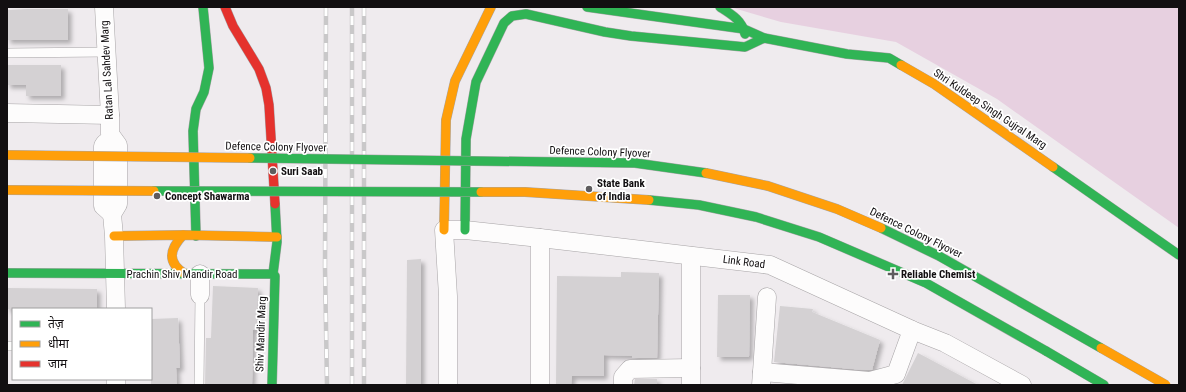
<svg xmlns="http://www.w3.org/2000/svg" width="1186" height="392" viewBox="0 0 1186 392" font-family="'Roboto Condensed','Noto Sans Devanagari',sans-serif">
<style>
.green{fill:#e7d0e0}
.building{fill:#d4d1d3;filter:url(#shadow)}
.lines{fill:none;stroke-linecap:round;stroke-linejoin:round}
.lane-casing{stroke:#a7a4a6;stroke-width:10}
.street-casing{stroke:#a7a4a6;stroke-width:19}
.fast-casing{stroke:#a7a4a6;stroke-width:10}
.slow-casing{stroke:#a7a4a6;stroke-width:10}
.jam-casing{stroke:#a7a4a6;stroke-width:10}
.lane{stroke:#fdfcfc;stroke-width:9}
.street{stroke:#fdfcfc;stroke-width:18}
.fast{stroke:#30b455;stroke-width:9}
.slow{stroke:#ff9f0a;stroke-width:9}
.jam{stroke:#e5322d;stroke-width:9}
.rail-casing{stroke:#c9c8c9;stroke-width:4.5}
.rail{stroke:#fff;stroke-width:3;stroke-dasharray:9;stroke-linecap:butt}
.fast-bridge-casing{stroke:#a7a4a6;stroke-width:10;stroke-linecap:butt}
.slow-bridge-casing{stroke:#a7a4a6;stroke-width:10;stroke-linecap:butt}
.fast-bridge{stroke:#30b455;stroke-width:9}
.slow-bridge{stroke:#ff9f0a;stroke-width:9}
.poi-dot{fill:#5f5c5e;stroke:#fff;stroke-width:1.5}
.labels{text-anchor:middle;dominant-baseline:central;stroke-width:3.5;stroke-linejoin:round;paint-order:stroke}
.street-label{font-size:11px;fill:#120f11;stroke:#fff}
.poi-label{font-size:11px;font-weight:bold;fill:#120f11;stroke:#fff;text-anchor:start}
</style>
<defs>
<filter id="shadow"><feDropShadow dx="3.5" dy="3.5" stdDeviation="2" flood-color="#0004"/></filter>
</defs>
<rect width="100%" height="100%" fill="#efebee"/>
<!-- green -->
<path class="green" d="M730,7H1179V228L997,99L896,42L781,22Z"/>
<!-- building -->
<g class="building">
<path d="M27,9H68V40H7V10Z"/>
<path d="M7,65H61V96H26V85H7Z"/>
<path d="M421,259V385H406L407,260Z"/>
<path d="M621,272L659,273L657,358H632V356L604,355V376H572L571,385H556L557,276L621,277Z"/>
<path d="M213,286L258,288L256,330H253L252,385H205L206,338H211Z"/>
<path d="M7,288L97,289V309H7Z"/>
<path d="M718,295H750L749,357H717Z"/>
<path d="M780,306L813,309L812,312L880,340L872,370H865L774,362Z"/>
<path d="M178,318L180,368H176L177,385H151V319Z"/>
<path d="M918,353L978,385H902Z"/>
<path d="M635,379H657V385H634Z"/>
</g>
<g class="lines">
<!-- lane casing -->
<g class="lane-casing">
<g id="lane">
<path d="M7,53L106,52"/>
<path d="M7,346H13"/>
<path d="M199,385L200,295"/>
</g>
</g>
<!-- street casing -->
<g class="street-casing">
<g id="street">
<path d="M104,7L110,115V134L118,145V204L112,214L114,236L116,309"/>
<path d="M7,113L110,115"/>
<path d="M105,143L103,146V206L112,214"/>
<path d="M540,238V385"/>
<path d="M200,295V274"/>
<path d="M762,372L767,297"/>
<path d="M116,379V385"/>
<path d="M448,385V296L444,230H465L540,238L770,265L912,330L945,343L1022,385"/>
<path d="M623,385V377L630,369L691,368"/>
<path d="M691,385V256"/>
<path d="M761,385L762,372L870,381L876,385"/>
<path d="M870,385V381L896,374L912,330"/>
</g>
</g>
<!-- fast casing -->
<g class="fast-casing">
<g id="fast">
<path d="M587,7L744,29L764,38L847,54L889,58L901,65"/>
<path d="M720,7C731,14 742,20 745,34"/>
<path d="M1053,167L1179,255"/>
<path d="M465,230L466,139L476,82L504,23L512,16L526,14L605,32L631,36L745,47L764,38"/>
<path d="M196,236L193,131L196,109L204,92L209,68L203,7"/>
<path d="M7,273L273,274"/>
<path d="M1046,351L1104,385"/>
<path d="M272,385L275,276L273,274L277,242L275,204"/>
</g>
</g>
<!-- slow casing -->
<g class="slow-casing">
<g id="slow">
<path d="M901,65L934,84L1053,167"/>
<path d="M444,230L446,120L455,81L491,7"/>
<path d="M183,235C169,250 167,262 185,274"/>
<path d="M114,236L184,235L277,237"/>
</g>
</g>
<!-- jam casing -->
<g class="jam-casing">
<path id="jam" d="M225,7L233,26L259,69L266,88L269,105L275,204"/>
</g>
<!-- lane -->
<use href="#lane" class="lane"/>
<!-- street -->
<use href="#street" class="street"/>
<!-- fast -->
<use href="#fast" class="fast"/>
<!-- slow -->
<use href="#slow" class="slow"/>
<!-- jam -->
<use href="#jam" class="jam"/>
<!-- rail casing -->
<g class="rail-casing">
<g id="rail">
<path d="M326,7L325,268L327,385"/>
<path d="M364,7V385"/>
<path d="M352,385V7"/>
</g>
</g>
<!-- rail -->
<use href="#rail" class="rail"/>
<!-- fast-bridge casing -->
<g class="fast-bridge-casing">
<g id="fast-bridge">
<path d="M250,158L635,163L706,173"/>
<path d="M154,191L481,192"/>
<path d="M649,200L699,205L756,217L819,237L926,283L1046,351"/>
<path d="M881,228L939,256L1101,348"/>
</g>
</g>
<!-- slow-bridge casing -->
<g class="slow-bridge-casing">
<g id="slow-bridge">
<path d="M7,155L250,158"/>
<path d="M706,173L768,186L837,209L881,228"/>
<path d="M7,190L154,191"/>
<path d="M481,192H525L649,200"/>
<path d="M1101,348L1166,385"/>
</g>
</g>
<!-- fast-bridge -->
<use href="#fast-bridge" class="fast-bridge"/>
<!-- slow-bridge -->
<use href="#slow-bridge" class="slow-bridge"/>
</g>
<!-- markers -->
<g class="poi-dot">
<circle cx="273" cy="171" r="4"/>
<circle cx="589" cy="189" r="4"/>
<circle cx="157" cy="196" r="4"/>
<path d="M891 268h4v4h4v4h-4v4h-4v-4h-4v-4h4z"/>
</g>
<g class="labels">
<!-- street labels -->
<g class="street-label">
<text transform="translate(107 70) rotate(-93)">Ratan Lal Sahdev Marg</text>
<text transform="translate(990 109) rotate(34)">Shri Kuldeep Singh Gujral Marg</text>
<text transform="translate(276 147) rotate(1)">Defence Colony Flyover</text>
<text transform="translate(600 152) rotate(2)">Defence Colony Flyover</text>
<text transform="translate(916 233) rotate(26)">Defence Colony Flyover</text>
<text transform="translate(744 262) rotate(7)">Link Road</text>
<text x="182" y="274">Prachin Shiv Mandir Road</text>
<text transform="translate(261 334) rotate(-88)">Shiv Mandir Marg</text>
</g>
<!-- poi labels -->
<g class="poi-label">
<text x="281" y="171">Suri Saab</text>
<text x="597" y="183">State Bank<tspan x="597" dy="13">of India</tspan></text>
<text x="165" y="196">Concept Shawarma</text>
<text x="901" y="274">Reliable Chemist</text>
</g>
</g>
<!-- border -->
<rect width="1186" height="392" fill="none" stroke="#120f11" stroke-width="16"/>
<!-- legend -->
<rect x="12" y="308" width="140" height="72" fill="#ffffff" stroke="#a09fa0"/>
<rect x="20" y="321" width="20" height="6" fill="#30b455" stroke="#a09fa0"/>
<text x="48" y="328" font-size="12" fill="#120f11">तेज़</text>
<rect x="20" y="341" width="20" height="6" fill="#ff9f0a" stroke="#a09fa0"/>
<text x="48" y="348" font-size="12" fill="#120f11">धीमा</text>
<rect x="20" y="361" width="20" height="6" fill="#e5322d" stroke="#a09fa0"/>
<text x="48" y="368" font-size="12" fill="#120f11">जाम</text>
</svg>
